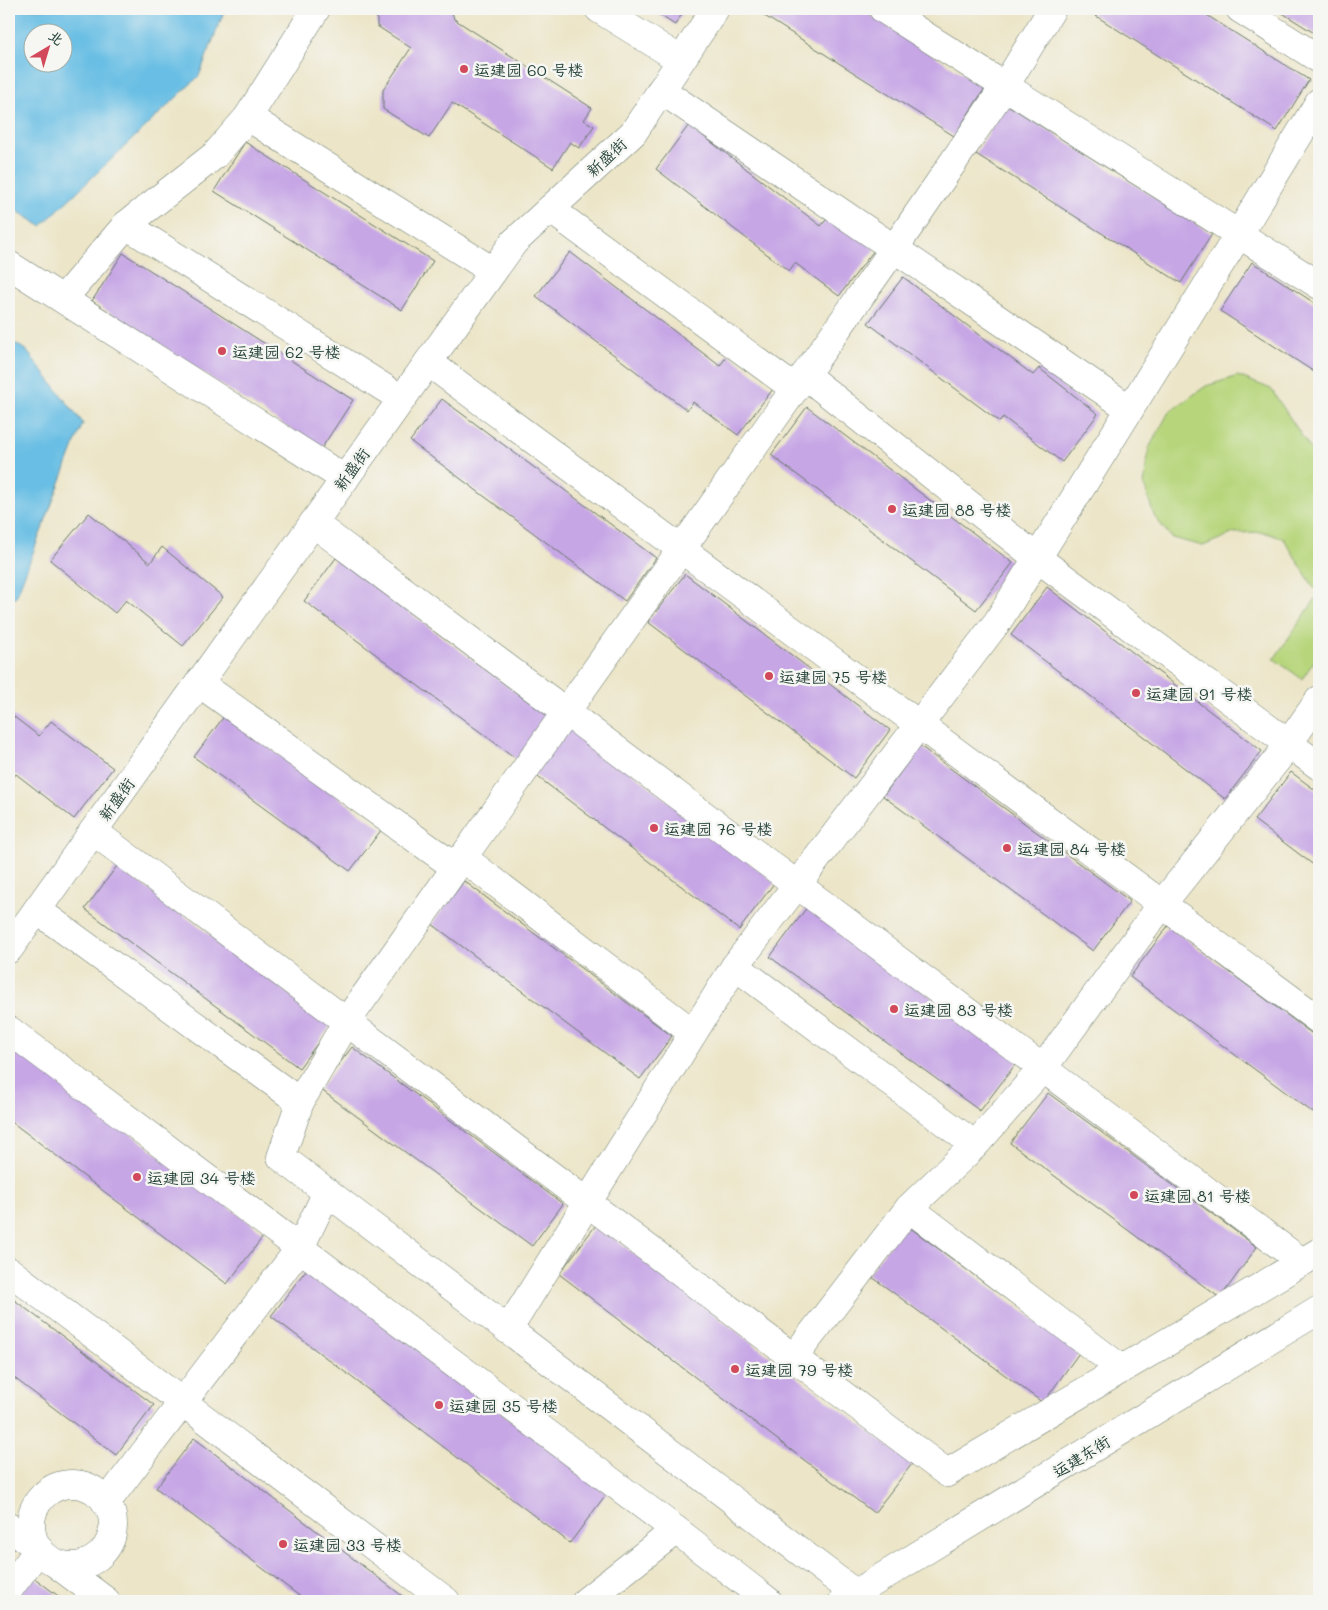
<svg xmlns="http://www.w3.org/2000/svg" width="1328" height="1610" viewBox="0 0 1328 1610" font-family="Mali,'LXGW WenKai TC',sans-serif">
<style>
.green{fill:#b7d67c;stroke:#6b8a58}
.water{fill:#67bee4;stroke:#437e8c;fill-rule:evenodd}
.building{fill:#c6a6e5}
.lines{fill:none;stroke-linecap:round;stroke-linejoin:round}
.minor-casing{stroke:#677868;stroke-width:29}
.minor{stroke:#fff;stroke-width:28}
.poi-dot{fill:#d1495b;stroke:#f6f6f2;stroke-width:2}
.labels{text-anchor:middle;dominant-baseline:central;stroke-width:5;stroke-linejoin:round;paint-order:stroke}
.poi-label{font-size:16px;fill:#1f3d34;stroke:#f6f6f2;text-anchor:start}
.street-label{font-size:16px;fill:#1f3d34;stroke:#f6f6f2}
</style>
<rect width="100%" height="100%" fill="#f6f6f2"/>
<filter id="ink" filterUnits="userSpaceOnUse"><feTurbulence type="fractalNoise" baseFrequency=".02" numOctaves="2"/><feDisplacementMap in="SourceGraphic" scale="10" xChannelSelector="R" yChannelSelector="G"/><feConvolveMatrix kernelMatrix="1 2 1 2 8 2 1 2 1" color-interpolation-filters="sRGB"/></filter>
<filter id="wash" filterUnits="userSpaceOnUse"><feTurbulence type="fractalNoise" baseFrequency=".0096" numOctaves="4" result="noise"/><feDisplacementMap in="SourceGraphic" scale="20" xChannelSelector="R" yChannelSelector="G"/><feGaussianBlur stdDeviation="1.12" result="paint"/><feColorMatrix in="noise" values="0 0 0 0 0 0 0 0 0 0 0 0 0 0 0 0 0 1.4 0 .05"/><feComposite in="paint" operator="in"/></filter>
<g filter="url(#wash)">
<rect width="100%" height="100%" fill="#ece5c8"/>
<!-- green -->
<g class="green">
<path d="M1238,376L1271,389L1319,462V591L1314,588L1284,539L1264,532L1234,533L1203,546L1172,538L1154,516L1144,484L1149,448L1169,412L1206,386Z"/>
<path d="M1319,594V654L1302,679L1274,659Z"/>
</g>
<!-- water -->
<g class="water">
<path d="M9,9H225L199,76L41,226L9,206ZM32,32H62V62H32Z"/>
<path d="M9,340L26,350L83,423L16,597L9,602Z"/>
</g>
<g id="blocks">
<!-- building -->
<g class="building">
<path d="M377,9H451L454,19L592,108L584,120L594,126L579,148L570,142L553,168L452,103L429,138L383,109V90L411,48L377,26Z"/>
<path d="M650,9H685L675,25Z"/>
<path d="M767,9H861L985,88L954,136L763,15Z"/>
<path d="M1085,9H1197L1309,80L1277,131Z"/>
<path d="M1276,9H1319V36Z"/>
<path d="M1006,104L1212,234L1181,283L976,154Z"/>
<path d="M689,125L821,226L830,215L875,249L839,296L795,263L789,271L656,169Z"/>
<path d="M245,142L433,261L402,310L214,191Z"/>
<path d="M570,252L720,366L728,354L773,389L738,435L693,402L687,410L536,296Z"/>
<path d="M123,253L353,400L321,449L92,301Z"/>
<path d="M1252,262L1319,306V375L1220,311Z"/>
<path d="M903,277L1033,375L1039,368L1098,414L1062,462L1003,417L1000,422L868,323Z"/>
<path d="M442,399L656,558L625,601L410,441Z"/>
<path d="M807,407L1013,563L976,610L771,455Z"/>
<path d="M89,513L150,563L162,547L223,597L183,646L126,600L115,613L50,560Z"/>
<path d="M336,558L550,718L518,760L304,601Z"/>
<path d="M685,574L890,730L854,778L648,622Z"/>
<path d="M1047,587L1262,751L1225,799L1011,635Z"/>
<path d="M9,713L39,736L51,721L113,768L74,819L16,774L9,783Z"/>
<path d="M225,715L382,829L350,871L194,757Z"/>
<path d="M570,726L775,882L739,930L534,774Z"/>
<path d="M920,746L1130,901L1093,951L883,796Z"/>
<path d="M1291,772L1319,793V869L1254,820Z"/>
<path d="M117,866L331,1025L299,1068L85,909Z"/>
<path d="M464,881L672,1036L640,1079L432,924Z"/>
<path d="M808,906L1018,1061L980,1111L770,957Z"/>
<path d="M1168,926L1319,1039V1117L1130,977Z"/>
<path d="M9,1043L265,1234L227,1284L9,1120Z"/>
<path d="M352,1047L563,1204L532,1246L320,1089Z"/>
<path d="M1048,1093L1257,1247L1220,1298L1010,1143Z"/>
<path d="M905,1224L1079,1353L1043,1403L868,1274Z"/>
<path d="M596,1225L912,1464L874,1513L559,1274Z"/>
<path d="M309,1266L607,1493L570,1543L271,1316Z"/>
<path d="M9,1296L154,1405L116,1455L9,1374Z"/>
<path d="M194,1438L409,1601H306L156,1488Z"/>
<path d="M33,1577L65,1601H14Z"/>
</g>
</g>
</g>
<g filter="url(#ink)">
<use href="#blocks" fill-opacity="0" stroke="#677868" stroke-width="1"/>
<g class="lines">
<!-- minor casing -->
<g class="minor-casing">
<g id="minor">
<path d="M599,9L681,60"/>
<path d="M883,9L1319,285"/>
<path d="M1240,9L1319,59"/>
<path d="M661,90L1130,409"/>
<path d="M248,117L493,271"/>
<path d="M550,209L795,389"/>
<path d="M126,225L402,399"/>
<path d="M9,265L345,479"/>
<path d="M63,299L126,225L215,155L248,117L316,9"/>
<path d="M428,362L1319,1020"/>
<path d="M805,375L1037,558L1319,766"/>
<path d="M313,523L1302,1262"/>
<path d="M199,683L455,867"/>
<path d="M93,831L947,1473L1319,1252"/>
<path d="M462,857L693,1033"/>
<path d="M37,910L300,1102L281,1157L856,1594"/>
<path d="M9,949L514,242L633,133L715,9"/>
<path d="M735,966L975,1145"/>
<path d="M9,1030L676,1530L768,1601"/>
<path d="M300,1102L347,1021L894,249L1005,86L1052,9"/>
<path d="M909,1208L1122,1369"/>
<path d="M9,1271L446,1601"/>
<path d="M508,1330L735,966L998,621L1239,234L1319,102"/>
<path d="M794,1357L909,1208L975,1145L1043,1068L1162,904L1280,756L1319,700"/>
<circle cx="72" cy="1525" r="41"/>
<path d="M106,1503L300,1248L327,1192"/>
<path d="M9,1527L39,1549L9,1589"/>
<path d="M55,1563L106,1601"/>
<path d="M586,1601L676,1530"/>
<path d="M843,1601L1319,1310"/>
</g>
</g>
<!-- minor -->
<use href="#minor" class="minor"/>
</g>
</g>
<!-- markers -->
<g class="poi-dot">
<circle cx="464" cy="69" r="5"/>
<circle cx="222" cy="351" r="5"/>
<circle cx="892" cy="509" r="5"/>
<circle cx="769" cy="676" r="5"/>
<circle cx="1136" cy="693" r="5"/>
<circle cx="654" cy="828" r="5"/>
<circle cx="1007" cy="848" r="5"/>
<circle cx="894" cy="1009" r="5"/>
<circle cx="137" cy="1177" r="5"/>
<circle cx="1134" cy="1195" r="5"/>
<circle cx="735" cy="1369" r="5"/>
<circle cx="439" cy="1405" r="5"/>
<circle cx="283" cy="1544" r="5"/>
</g>
<g class="labels">
<!-- poi labels -->
<g class="poi-label">
<text x="474" y="69">运建园 60 号楼</text>
<text x="232" y="351">运建园 62 号楼</text>
<text x="902" y="509">运建园 88 号楼</text>
<text x="779" y="676">运建园 75 号楼</text>
<text x="1146" y="693">运建园 91 号楼</text>
<text x="664" y="828">运建园 76 号楼</text>
<text x="1017" y="848">运建园 84 号楼</text>
<text x="904" y="1009">运建园 83 号楼</text>
<text x="147" y="1177">运建园 34 号楼</text>
<text x="1144" y="1195">运建园 81 号楼</text>
<text x="745" y="1369">运建园 79 号楼</text>
<text x="449" y="1405">运建园 35 号楼</text>
<text x="293" y="1544">运建园 33 号楼</text>
</g>
<!-- street labels -->
<g class="street-label">
<text transform="translate(606 157) rotate(-43)">新盛街</text>
<text transform="translate(351 469) rotate(-54)">新盛街</text>
<text transform="translate(116 799) rotate(-54)">新盛街</text>
<text transform="translate(1081 1456) rotate(-32)">运建东街</text>
</g>
</g>
<!-- margin -->
<rect width="1328" height="1610" fill="none" stroke="#f6f6f2" stroke-width="30"/>
<!-- north arrow -->
<g transform="translate(48 48) rotate(38)"><circle r="24" fill="#f6f6f2" stroke="#a0aca6"/>
<path d="M0-4L9 19L0 12L-9 19Z" fill="#d1495b"/>
<text y="-8" font-size="14" font-weight="bold" text-anchor="middle" fill="#1f3d34">北</text>
</g>
</svg>
